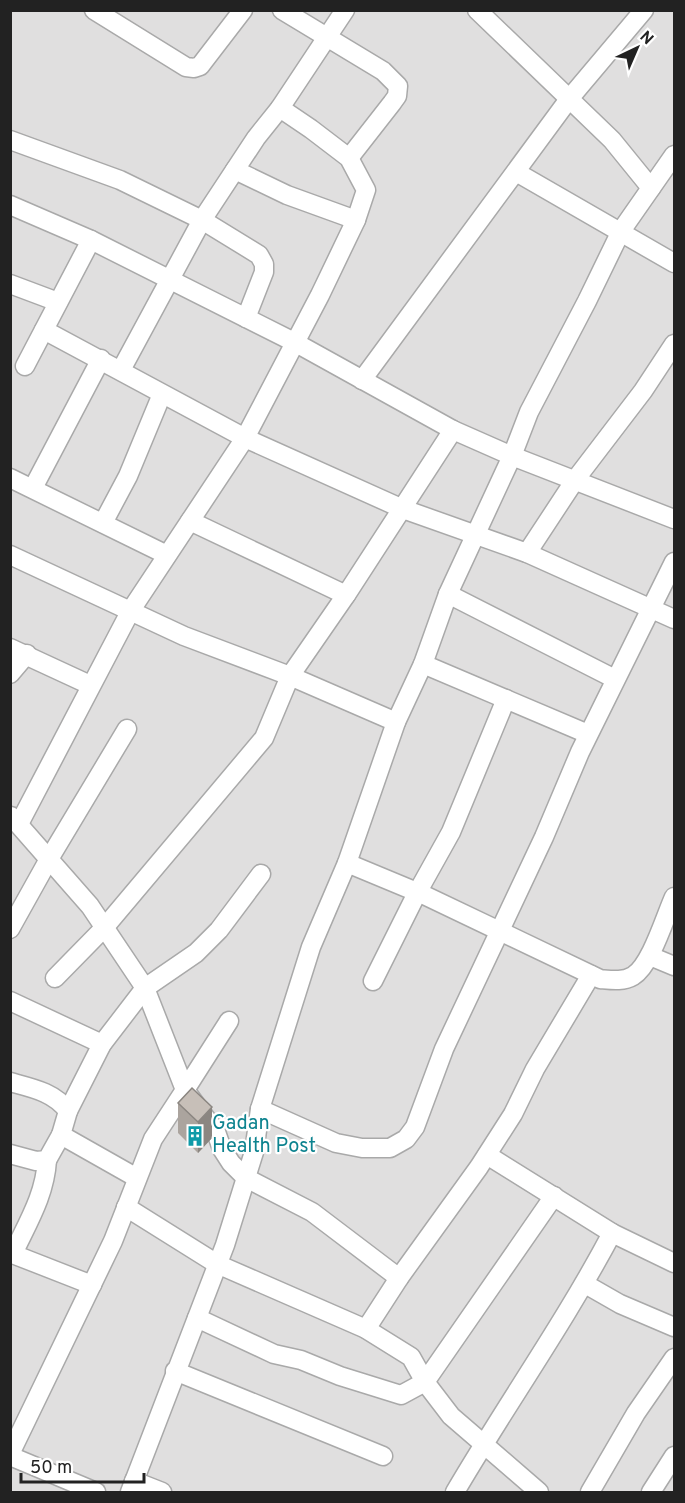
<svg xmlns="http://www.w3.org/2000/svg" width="685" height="1503" viewBox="0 0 685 1503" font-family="Overpass,sans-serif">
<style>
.residential{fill:#e0dfdf}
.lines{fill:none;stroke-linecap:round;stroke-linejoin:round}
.street-casing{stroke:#a9a9a9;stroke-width:21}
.street{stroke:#fff;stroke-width:18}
.wall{fill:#aba49e}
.shaded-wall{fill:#8b8681}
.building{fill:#c7bfb8;stroke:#8b8681;stroke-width:1.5}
.labels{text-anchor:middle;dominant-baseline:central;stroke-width:4.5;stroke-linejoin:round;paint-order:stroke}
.culture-label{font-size:20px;fill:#0d838f;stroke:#fff;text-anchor:start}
</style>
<rect width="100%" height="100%" fill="#f2efe9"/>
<!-- residential -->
<rect class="residential" x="11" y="11" width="663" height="1481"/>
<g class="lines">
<!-- street casing -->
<g class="street-casing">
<g id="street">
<path d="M94,10L186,67L194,68L200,66L243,10"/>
<path d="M282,10L383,71L398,86L397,96L392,103L349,158"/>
<path d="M477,10L612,140L651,188"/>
<path d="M10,140L120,180L202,220L259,255L264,264V272L246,318"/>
<path d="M235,170L287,195L356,220"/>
<path d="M516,172L674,263"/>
<path d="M10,205L91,240L296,343L453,430L512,456L674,519"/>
<path d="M10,284L58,302"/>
<path d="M44,330L245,438L403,509L527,553L674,619"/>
<path d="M25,366L91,240"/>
<path d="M121,370L202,220L256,138L280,108L345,10"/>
<path d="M362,380L569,99L644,10"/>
<path d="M10,478L167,555"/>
<path d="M33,488L101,359"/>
<path d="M190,521L346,595"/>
<path d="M103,523L128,476L162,394"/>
<path d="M527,553L575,480L643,391L674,344"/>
<path d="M10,555L184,636L290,676L396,722"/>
<path d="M448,594L615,679"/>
<path d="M10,648L90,685"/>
<path d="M423,664L588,734"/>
<path d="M10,674L27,654"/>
<path d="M19,824L131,610L245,438L320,295L356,220L366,190L349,158L311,129L280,108"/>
<path d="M347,863L424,895L600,979C611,980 623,982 633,976C651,965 665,917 674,897"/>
<path d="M10,929L49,859L127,729"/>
<path d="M650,956L674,966"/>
<path d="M55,978L104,928L264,738L290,676L346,595L453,430"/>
<path d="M373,981L417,893L451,832L506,699"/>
<path d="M10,1001L102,1044"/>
<path d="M229,1021L185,1090L216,1132L222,1149L231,1163L246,1178L312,1212L399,1278"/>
<path d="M10,1082C32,1088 54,1092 68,1111L61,1135L137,1178"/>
<path d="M260,1109L336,1143L362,1148H390L406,1139L415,1127L444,1049L544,837L580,752L674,562"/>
<path d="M68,1111L102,1044L145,988L196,953L219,930L261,874"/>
<path d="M10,1154L36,1161L47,1160L61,1135"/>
<path d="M126,1207L217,1264L366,1329L411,1357L425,1382L554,1196"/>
<path d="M612,1233L674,1263"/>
<path d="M10,1253L92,1285"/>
<path d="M13,1254C28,1222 45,1195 47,1160"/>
<path d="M585,1284L620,1304L674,1327"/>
<path d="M197,1318L274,1354L301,1360L340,1376L401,1395L425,1382L451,1416L539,1492"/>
<path d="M366,1329L399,1278L479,1167L513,1114L535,1069L591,975"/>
<path d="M175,1371L383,1456"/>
<path d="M10,1454L113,1241L153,1139L185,1090L145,988L90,906L11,816"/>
<path d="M10,1456L96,1492"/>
<path d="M134,1481L162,1492"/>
<path d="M130,1492L225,1245L254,1152L260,1109L311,947L347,863L396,722L423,664L448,594L512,456L529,412L587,301L621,231L674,155"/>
<path d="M455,1492C506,1405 565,1322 612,1233L487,1155"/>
<path d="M590,1492L636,1413L674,1358"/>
<path d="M651,1492L674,1456"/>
</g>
</g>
<!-- street -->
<use href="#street" class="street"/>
</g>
<!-- wall -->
<path class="wall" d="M192,1088L212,1138L198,1153L178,1133V1103Z"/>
<!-- shaded-wall -->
<path class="shaded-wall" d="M212,1107V1138L198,1153V1122Z"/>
<!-- building -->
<path class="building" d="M192,1088L212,1107L198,1122L178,1103Z"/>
<!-- icons -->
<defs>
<g id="building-bare" transform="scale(1.62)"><path d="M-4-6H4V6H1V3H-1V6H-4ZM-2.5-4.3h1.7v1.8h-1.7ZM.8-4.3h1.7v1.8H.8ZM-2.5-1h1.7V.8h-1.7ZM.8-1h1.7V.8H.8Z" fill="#0f9aa8" stroke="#fff" stroke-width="2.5" paint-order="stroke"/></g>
</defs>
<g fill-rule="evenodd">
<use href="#building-bare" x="195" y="1136"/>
</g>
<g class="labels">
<!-- culture labels -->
<g class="culture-label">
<text x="212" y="1124">Gadan<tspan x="212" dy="23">Health Post</tspan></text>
</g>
</g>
<!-- border -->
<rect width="685" height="1503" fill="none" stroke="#222222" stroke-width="24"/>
<!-- north arrow -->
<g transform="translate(637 48) rotate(44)" stroke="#ffffff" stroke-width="4.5" paint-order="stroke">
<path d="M0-4.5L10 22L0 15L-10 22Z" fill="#222222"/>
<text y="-9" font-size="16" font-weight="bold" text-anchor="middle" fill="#222222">N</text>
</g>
<!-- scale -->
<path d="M21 1473v9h123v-9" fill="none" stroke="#222222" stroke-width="3"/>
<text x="30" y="1473" font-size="18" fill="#222222" stroke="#ffffff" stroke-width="4.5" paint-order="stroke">50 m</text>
</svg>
